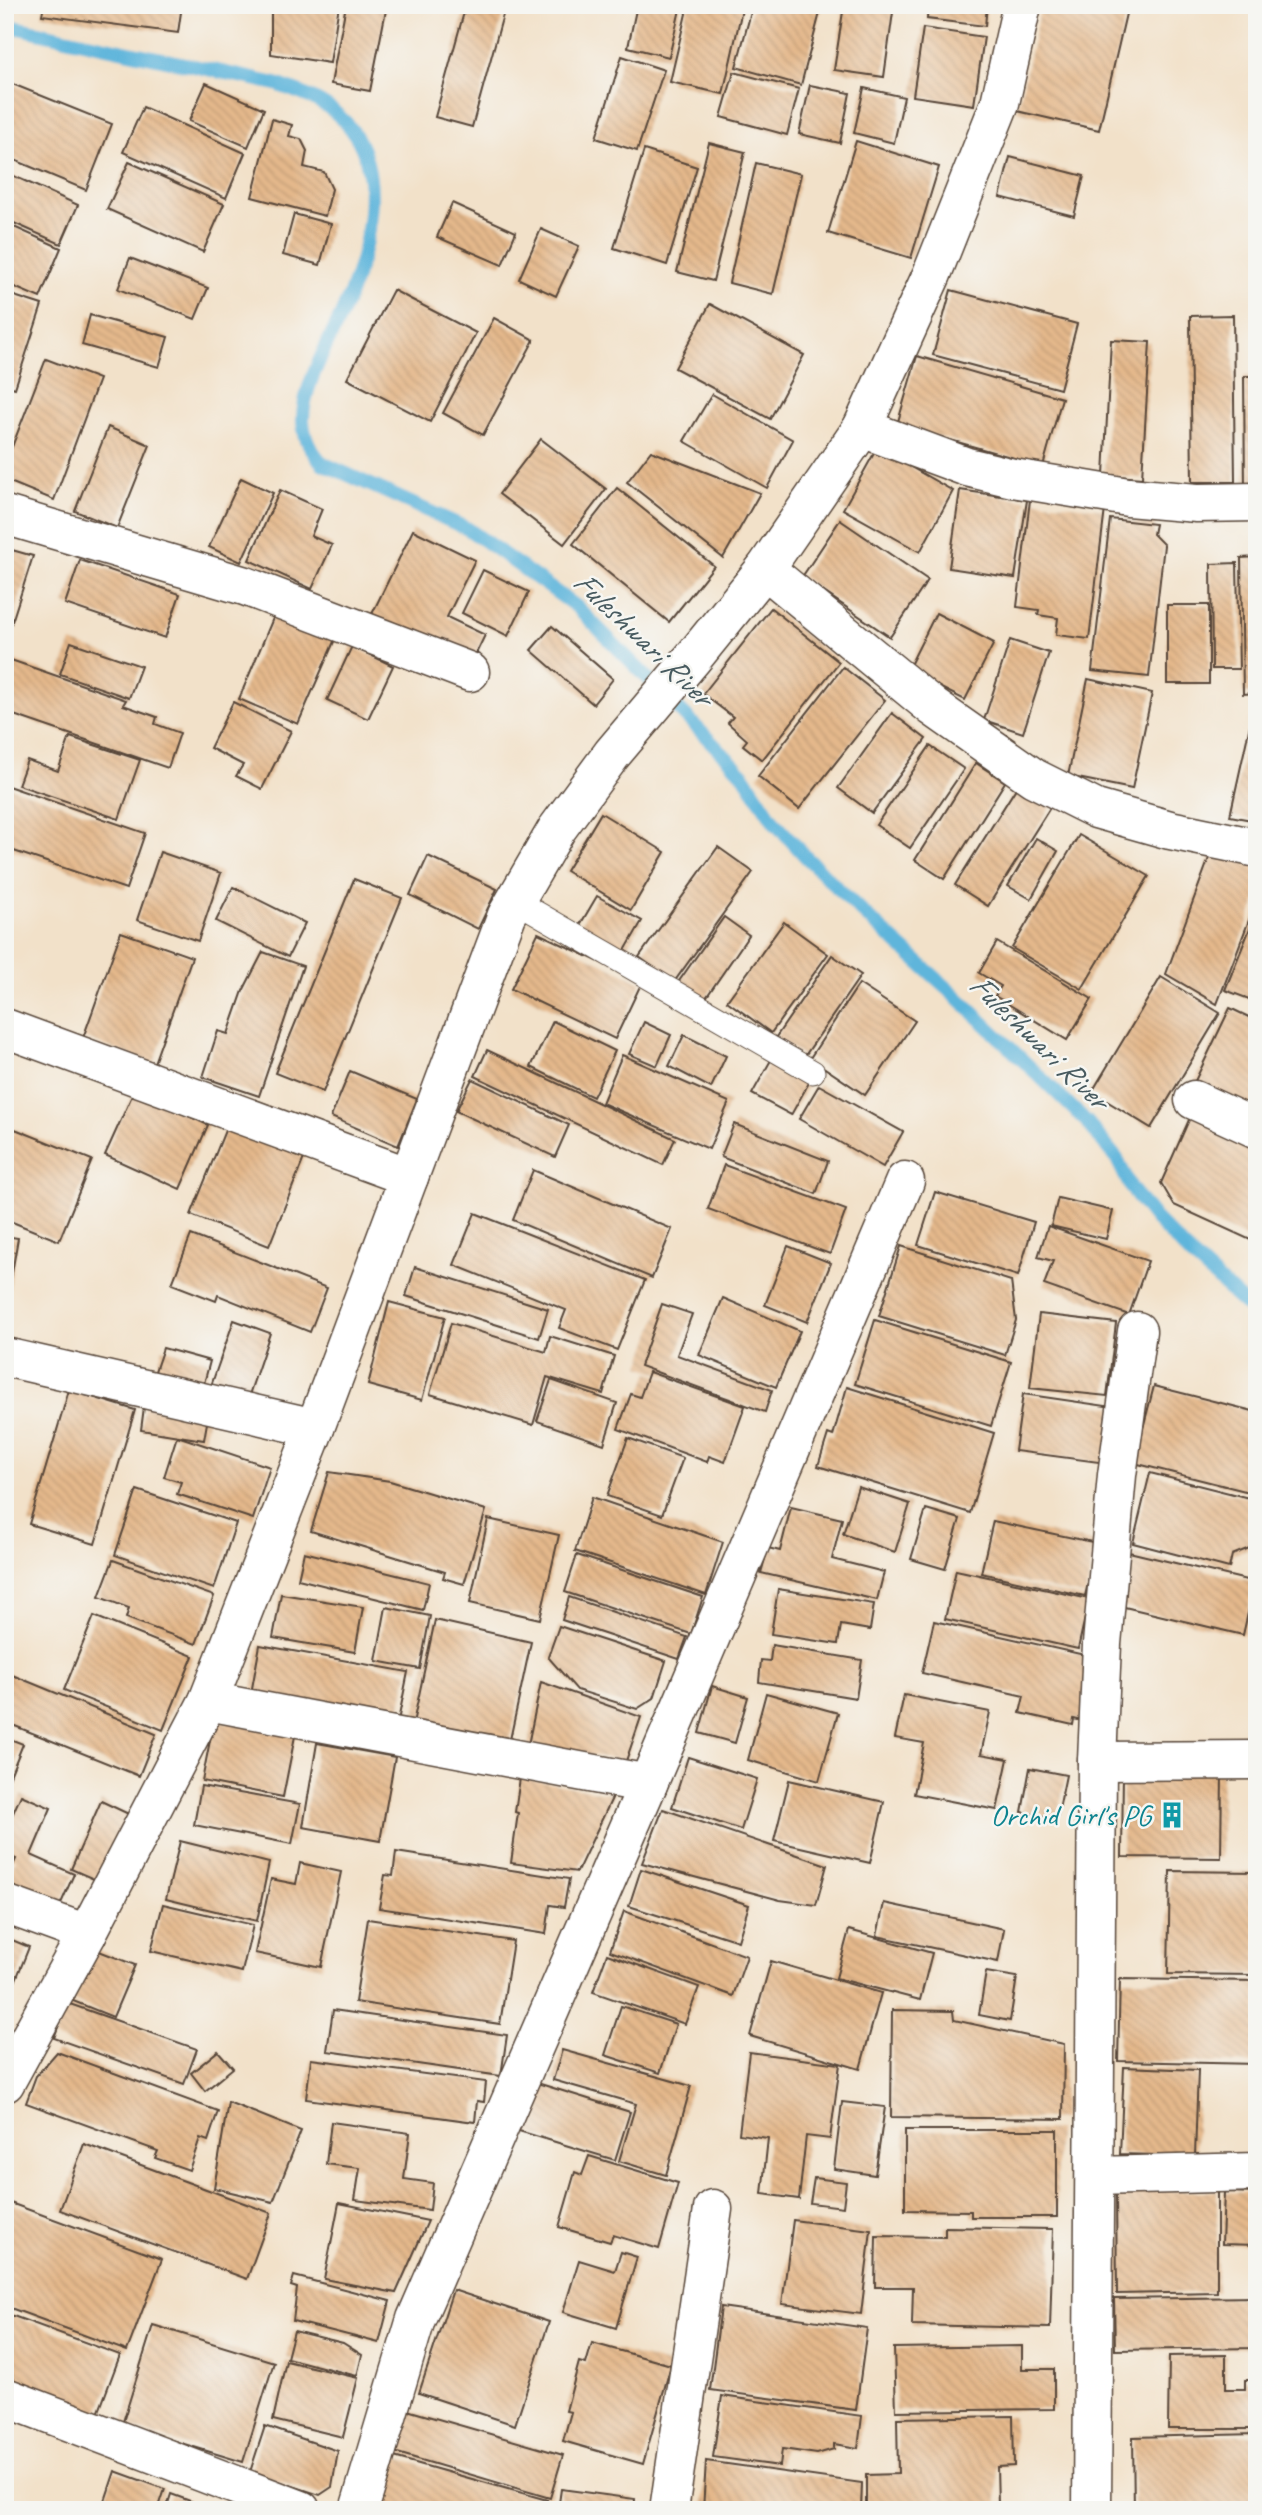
<svg xmlns="http://www.w3.org/2000/svg" width="1262" height="2515" viewBox="0 0 1262 2515" font-family="Caveat,sans-serif">
<style>
.lines{fill:none;stroke-linecap:round;stroke-linejoin:round}
.stream{stroke:#5fb5db;stroke-width:14}
.building{fill:url(#building-back-hatch)}
.service-casing{stroke:#564538;stroke-width:25}
.minor-casing{stroke:#564538;stroke-width:41}
.service{stroke:#fff;stroke-width:23}
.minor{stroke:#fff;stroke-width:38}
.labels{text-anchor:middle;dominant-baseline:central;stroke-width:5;stroke-linejoin:round;paint-order:stroke}
.culture-label{font-size:30px;fill:#0d838f;stroke:#f6f6f2;text-anchor:end}
.water-label{font-size:32px;font-style:italic;fill:#485b60;stroke:#f6f6f2}
</style>
<defs>
<pattern id="building-back-hatch" width="6" height="6" patternUnits="userSpaceOnUse" patternTransform="scale(1.75)"><rect width="6" height="6" fill="#e4b88b"/><path d="M-1 5l2 2M0 0l6 6M5-1l2 2" fill="none" stroke="#c49e78"/></pattern>
</defs>
<rect width="100%" height="100%" fill="#f6f6f2"/>
<filter id="ink" filterUnits="userSpaceOnUse"><feTurbulence type="fractalNoise" baseFrequency=".0143" numOctaves="2"/><feDisplacementMap in="SourceGraphic" scale="14" xChannelSelector="R" yChannelSelector="G"/><feConvolveMatrix kernelMatrix="1 2 1 2 8 2 1 2 1" color-interpolation-filters="sRGB"/></filter>
<filter id="wash" filterUnits="userSpaceOnUse"><feTurbulence type="fractalNoise" baseFrequency=".00686" numOctaves="4" result="noise"/><feDisplacementMap in="SourceGraphic" scale="28" xChannelSelector="R" yChannelSelector="G"/><feGaussianBlur stdDeviation="1.57" result="paint"/><feColorMatrix in="noise" values="0 0 0 0 0 0 0 0 0 0 0 0 0 0 0 0 0 1.4 0 .05"/><feComposite in="paint" operator="in"/></filter>
<g filter="url(#wash)">
<rect width="100%" height="100%" fill="#f2e1c9"/>
<g class="lines">
<!-- stream -->
<path class="stream" d="M5,25L276,84C298,92 320,99 338,115C394,163 367,258 341,315C328,344 302,388 303,421C304,439 311,450 322,463L468,529L577,607L743,774L775,823L807,858L862,912L954,994L1087,1122L1117,1159L1131,1188L1155,1219L1193,1257L1257,1315"/>
</g>
<g id="blocks">
<!-- building -->
<g class="building">
<path d="M44,5H182L178,33L42,15Z"/>
<path d="M271,5H339L330,63L271,54Z"/>
<path d="M346,5H387L370,91L331,84Z"/>
<path d="M466,5H484L504,11L472,127L435,117Z"/>
<path d="M637,5H681L669,57L628,47Z"/>
<path d="M688,5H743L723,94L670,82Z"/>
<path d="M753,5H822L801,85L736,67Z"/>
<path d="M844,5H894L884,77L834,70Z"/>
<path d="M928,5H987L985,26L927,19Z"/>
<path d="M1041,5H1128L1099,130L1017,111Z"/>
<path d="M923,28L984,37L974,105L913,96Z"/>
<path d="M622,56L664,70L637,151L596,138Z"/>
<path d="M734,72L799,89L787,135L721,117Z"/>
<path d="M5,81L112,124L86,190L5,156Z"/>
<path d="M206,83L264,109L248,147L189,121Z"/>
<path d="M810,85L850,93L840,143L799,134Z"/>
<path d="M864,88L904,97L894,143L854,133Z"/>
<path d="M143,107L245,153L226,198L123,152Z"/>
<path d="M272,119L292,125L289,136L301,139L307,151L304,167L324,172L332,189L325,216L252,197Z"/>
<path d="M856,141L939,167L911,258L828,233Z"/>
<path d="M709,143L745,152L713,281L677,272Z"/>
<path d="M644,150L697,167L667,265L614,248Z"/>
<path d="M1010,157L1084,176L1074,216L1000,197Z"/>
<path d="M129,162L224,204L203,252L107,209Z"/>
<path d="M756,163L801,174L773,294L729,283Z"/>
<path d="M5,172L78,205L61,244L5,219Z"/>
<path d="M452,203L516,232L502,265L437,237Z"/>
<path d="M294,214L331,224L320,265L283,255Z"/>
<path d="M5,223L61,248L40,298L5,283Z"/>
<path d="M541,229L579,246L556,296L519,279Z"/>
<path d="M130,258L208,288L195,319L118,289Z"/>
<path d="M393,290L476,333L430,422L347,379Z"/>
<path d="M951,290L1077,324L1060,389L933,355Z"/>
<path d="M5,293L42,305L15,388L5,385Z"/>
<path d="M710,304L804,355L770,419L675,368Z"/>
<path d="M90,315L168,337L159,367L82,345Z"/>
<path d="M1233,315L1235,482H1192L1190,316Z"/>
<path d="M494,318L534,340L483,435L443,413Z"/>
<path d="M1111,340L1150,342L1142,478L1104,475Z"/>
<path d="M917,356L1062,398L1043,466L897,425Z"/>
<path d="M46,359L99,379L54,500L5,480V465Z"/>
<path d="M1244,376H1257V491H1245Z"/>
<path d="M712,394L793,440L767,488L684,441Z"/>
<path d="M108,427L150,445L117,528L75,511Z"/>
<path d="M541,439L606,489L564,544L499,494Z"/>
<path d="M877,448L953,491L920,552L843,509Z"/>
<path d="M651,451L760,493L723,558L627,482Z"/>
<path d="M241,478L273,493L241,562L209,547Z"/>
<path d="M617,488L714,566L669,622L573,544Z"/>
<path d="M280,490L322,509L311,536L332,545L312,589L249,560Z"/>
<path d="M960,490L1027,500L1015,578L949,568Z"/>
<path d="M1030,500L1105,509L1089,639L1056,635L1058,618L1038,615L1039,610L1017,607Z"/>
<path d="M1110,519L1155,524L1153,534L1164,545L1149,677L1092,671Z"/>
<path d="M840,520L928,580L890,637L802,577Z"/>
<path d="M413,530L475,560L447,617L485,635L471,664L371,616Z"/>
<path d="M5,548L33,556L9,631L5,630Z"/>
<path d="M1257,557V693L1243,694L1241,558Z"/>
<path d="M80,560L180,594L165,638L65,604Z"/>
<path d="M1237,563L1239,669H1212L1211,564Z"/>
<path d="M483,570L529,592L508,636L462,613Z"/>
<rect x="1167" y="605" width="42" height="79"/>
<path d="M771,608L839,662L762,760L743,745L747,740L728,723L733,717L703,694Z"/>
<path d="M276,611L336,637L298,724L239,699Z"/>
<path d="M936,613L994,643L965,700L907,671Z"/>
<path d="M552,626L613,679L593,704L531,650Z"/>
<path d="M1010,640L1049,653L1023,733L984,720Z"/>
<path d="M71,642L141,666L129,698L60,674Z"/>
<path d="M352,646L393,666L368,719L327,700Z"/>
<path d="M11,660L126,700L123,705L157,717L155,724L180,733L168,768L5,712V676Z"/>
<path d="M843,667L885,700L799,809L758,776Z"/>
<path d="M1088,679L1152,693L1132,789L1068,776Z"/>
<path d="M233,702L291,731L262,789L236,776L243,765L210,748Z"/>
<path d="M892,713L926,739L872,813L838,788Z"/>
<path d="M1250,725L1257,726V821L1230,816Z"/>
<path d="M70,737L140,760L119,819L18,785L27,760L58,771Z"/>
<path d="M930,746L964,769L910,848L876,825Z"/>
<path d="M976,763L1005,782L944,879L915,860Z"/>
<path d="M5,785L145,833L126,889L5,848Z"/>
<path d="M1018,785L1051,806L988,906L955,885Z"/>
<path d="M601,813L665,852L631,910L566,871Z"/>
<path d="M1079,835L1149,876L1082,989L1012,948Z"/>
<path d="M1036,838L1058,851L1031,899L1008,886Z"/>
<path d="M718,847L753,872L674,982L639,957Z"/>
<path d="M1212,850L1257,868V899L1217,1004L1166,974Z"/>
<path d="M160,852L221,873L198,941L137,920Z"/>
<path d="M428,856L497,889L478,929L410,895Z"/>
<path d="M354,879L402,898L323,1092L275,1073Z"/>
<path d="M233,887L305,923L288,957L216,921Z"/>
<path d="M597,896L642,921L622,956L577,930Z"/>
<path d="M1257,911V1002L1225,990Z"/>
<path d="M724,917L749,935L703,1002L677,984Z"/>
<path d="M784,922L828,954L771,1033L727,1001Z"/>
<path d="M121,932L192,957L154,1063L83,1038Z"/>
<path d="M538,933L642,982L615,1039L511,989Z"/>
<path d="M997,942L1092,999L1067,1040L995,996L1001,986L979,973Z"/>
<path d="M263,952L303,966L259,1096L203,1077L218,1031L228,1034L243,991Z"/>
<path d="M832,955L861,975L804,1057L776,1037Z"/>
<path d="M1161,977L1220,1013L1151,1128L1092,1092Z"/>
<path d="M859,984L915,1021L865,1095L810,1058Z"/>
<path d="M1230,1008L1257,1021V1097L1250,1112L1193,1085Z"/>
<path d="M553,1021L615,1051L593,1097L531,1067Z"/>
<path d="M644,1022L671,1035L657,1066L629,1054Z"/>
<path d="M684,1035L726,1056L711,1088L669,1066Z"/>
<path d="M487,1050L675,1139L663,1165L475,1076Z"/>
<path d="M622,1055L729,1102L709,1149L602,1103Z"/>
<path d="M771,1060L810,1081L791,1115L752,1094Z"/>
<path d="M350,1071L417,1099L398,1146L331,1117Z"/>
<path d="M472,1079L569,1125L555,1157L456,1111Z"/>
<path d="M819,1085L903,1132L883,1167L799,1119Z"/>
<path d="M134,1091L208,1125L180,1189L105,1155Z"/>
<path d="M1192,1113L1257,1143V1243L1174,1205L1161,1183Z"/>
<path d="M228,1123L306,1153L269,1246L191,1215Z"/>
<path d="M734,1124L828,1161L816,1194L721,1157Z"/>
<path d="M15,1129L92,1160L59,1241L5,1219V1152Z"/>
<path d="M724,1165L846,1210L830,1254L708,1209Z"/>
<path d="M533,1170L672,1229L652,1278L513,1220Z"/>
<path d="M935,1192L1034,1222L1018,1276L918,1245Z"/>
<path d="M1058,1198L1113,1211L1106,1239L1051,1226Z"/>
<path d="M475,1213L645,1280L617,1350L559,1328L566,1310L454,1265Z"/>
<path d="M1048,1226L1148,1261L1129,1315L1044,1285L1053,1261L1038,1257Z"/>
<path d="M191,1235L327,1288L310,1332L218,1295L216,1301L172,1284Z"/>
<path d="M5,1236L18,1238L7,1302H5Z"/>
<path d="M788,1246L831,1263L807,1322L765,1305Z"/>
<path d="M901,1246L1011,1281L1016,1320L1005,1355L879,1316Z"/>
<path d="M415,1267L548,1309L539,1338L406,1296Z"/>
<path d="M723,1298L800,1331L776,1387L699,1355Z"/>
<path d="M389,1302L445,1317L422,1400L368,1385Z"/>
<path d="M662,1304L692,1314L677,1355L772,1390L765,1412L640,1366Z"/>
<path d="M1039,1314L1116,1323L1107,1396L1030,1388Z"/>
<path d="M234,1320L270,1333L248,1398L211,1386Z"/>
<path d="M875,1320L1011,1362L991,1426L855,1384Z"/>
<path d="M451,1323L546,1352L550,1336L614,1356L603,1394L547,1377L533,1425L430,1394Z"/>
<path d="M163,1348L210,1361L202,1391L153,1377Z"/>
<path d="M649,1372L745,1406L725,1462L709,1456L707,1462L618,1429L631,1394L640,1397Z"/>
<path d="M551,1380L617,1403L604,1444L537,1421Z"/>
<path d="M1154,1386L1257,1412V1494L1134,1463Z"/>
<path d="M847,1387L994,1433L970,1513L818,1466L828,1434L833,1436Z"/>
<path d="M69,1390L135,1410L95,1544L29,1524Z"/>
<path d="M1023,1394L1113,1407L1106,1463L1015,1451Z"/>
<path d="M144,1407L208,1417L204,1440L141,1430Z"/>
<path d="M177,1436L270,1467L253,1519L177,1494L181,1482L164,1477Z"/>
<path d="M628,1438L683,1458L662,1515L607,1496Z"/>
<path d="M329,1472L390,1481L486,1510L464,1584L443,1578L445,1572L311,1531Z"/>
<path d="M1150,1473L1257,1500V1545L1232,1555L1229,1568L1133,1543Z"/>
<path d="M858,1487L910,1504L895,1552L843,1534Z"/>
<path d="M137,1490L236,1523L214,1589L115,1555Z"/>
<path d="M592,1497L723,1542L706,1595L575,1551Z"/>
<path d="M791,1507L842,1519L832,1559L884,1572L877,1600L761,1573L768,1548L780,1551Z"/>
<path d="M926,1509L960,1519L945,1569L911,1559Z"/>
<path d="M488,1519L559,1535L540,1619L470,1603Z"/>
<path d="M993,1521L1097,1543L1085,1596L981,1573Z"/>
<path d="M304,1552L429,1583L423,1610L298,1579Z"/>
<path d="M1129,1552L1255,1582L1243,1635L1116,1605Z"/>
<path d="M577,1555L703,1597L691,1634L565,1592Z"/>
<path d="M113,1560L214,1596L196,1644L126,1618L129,1608L99,1597Z"/>
<path d="M956,1570L1089,1599L1078,1649L945,1619Z"/>
<path d="M778,1589L874,1604L870,1630L841,1625L838,1644L771,1634Z"/>
<path d="M281,1594L363,1607L355,1652L273,1638Z"/>
<path d="M569,1597L687,1637L679,1659L562,1620Z"/>
<path d="M386,1607L430,1616L420,1669L376,1661Z"/>
<path d="M94,1616L193,1656L163,1730L64,1690Z"/>
<path d="M435,1620L531,1642L508,1749L412,1728Z"/>
<path d="M934,1621L1089,1656L1082,1721L1074,1719L1073,1725L1020,1713L1024,1696L922,1673Z"/>
<path d="M559,1626L666,1661L654,1698L637,1709L577,1690L548,1657Z"/>
<path d="M260,1645L408,1672L397,1726L250,1699Z"/>
<path d="M772,1645L862,1660L856,1698L759,1682L761,1660L770,1661Z"/>
<path d="M5,1672L156,1734L139,1776L5,1722Z"/>
<path d="M541,1682L641,1717L626,1761L528,1745Z"/>
<path d="M712,1686L748,1697L735,1743L699,1733Z"/>
<path d="M766,1693L838,1713L819,1781L748,1760Z"/>
<path d="M904,1695L990,1712L981,1754L1008,1759L997,1810L914,1794L924,1743L895,1738Z"/>
<path d="M214,1720L295,1736L283,1797L202,1781Z"/>
<path d="M5,1737L23,1744L5,1788Z"/>
<path d="M317,1743L395,1757L380,1841L303,1827Z"/>
<path d="M688,1757L757,1779L741,1830L672,1807Z"/>
<path d="M1030,1768L1066,1775L1057,1819L1022,1812Z"/>
<path d="M1123,1772H1222L1221,1858L1122,1857Z"/>
<path d="M520,1778L614,1794L577,1872L511,1863L518,1813L515,1812Z"/>
<path d="M789,1780L884,1802L870,1863L774,1841Z"/>
<path d="M201,1786L300,1804L292,1844L194,1825Z"/>
<path d="M21,1795L51,1808L31,1855L74,1874L59,1908L5,1883L16,1859L5,1854V1831Z"/>
<path d="M101,1801L135,1817L105,1884L71,1869Z"/>
<path d="M663,1809L827,1865L816,1905L780,1900L642,1863Z"/>
<path d="M180,1841L269,1863L257,1921L166,1899Z"/>
<path d="M396,1852L569,1879L564,1907L550,1905L546,1934L379,1908L385,1875L393,1876Z"/>
<path d="M300,1863L341,1872L321,1967L255,1953L271,1879L296,1884Z"/>
<path d="M641,1869L749,1905L738,1941L629,1906Z"/>
<path d="M1170,1871L1257,1872V1975L1168,1974Z"/>
<path d="M884,1903L1004,1929L998,1962L877,1936Z"/>
<path d="M163,1904L253,1925L242,1972L151,1951Z"/>
<path d="M624,1911L747,1956L733,1996L610,1951Z"/>
<path d="M368,1919L513,1941L500,2024L355,2002Z"/>
<path d="M849,1930L932,1953L920,2000L836,1978Z"/>
<path d="M5,1937L29,1947L5,2007Z"/>
<path d="M94,1949L135,1965L113,2017L73,2001Z"/>
<path d="M607,1954L699,1987L685,2024L593,1992Z"/>
<path d="M771,1961L881,1993L860,2069L750,2036Z"/>
<path d="M986,1972L1017,1977L1010,2021L979,2015Z"/>
<path d="M1120,1979L1257,1981V2064L1118,2061Z"/>
<path d="M67,2003L197,2049L184,2084L54,2038Z"/>
<path d="M621,2006L676,2024L660,2073L605,2055Z"/>
<path d="M333,2010L507,2035L501,2076L327,2051Z"/>
<path d="M892,2010L953,2011L954,2020L1064,2044L1063,2119L891,2117Z"/>
<path d="M562,2050L691,2086L666,2175L619,2161L636,2104L553,2080Z"/>
<path d="M218,2051L233,2068L205,2091L191,2073Z"/>
<path d="M57,2052L218,2111L208,2141L200,2138L189,2170L155,2158L158,2151L26,2103L36,2076Z"/>
<path d="M749,2052L840,2064L830,2139L806,2136L799,2199L762,2194L768,2138L739,2134Z"/>
<path d="M311,2059L486,2082L484,2102L477,2101L475,2122L306,2099Z"/>
<path d="M1124,2067L1198,2070L1195,2156L1120,2154Z"/>
<path d="M534,2082L630,2112L615,2160L519,2131Z"/>
<path d="M228,2102L301,2131L273,2202L214,2188Z"/>
<path d="M842,2102L885,2107L875,2175L834,2169Z"/>
<path d="M331,2122L410,2133L404,2179L433,2183L430,2210L355,2200L360,2168L326,2164Z"/>
<path d="M905,2130H1057V2217H971V2211L905,2210Z"/>
<path d="M84,2144L271,2213L247,2279L60,2210Z"/>
<path d="M589,2156L678,2183L659,2249L613,2235L610,2242L559,2227L575,2172L582,2175Z"/>
<path d="M814,2178L846,2182L843,2207L810,2203Z"/>
<path d="M1217,2191V2292L1117,2294L1116,2192Z"/>
<path d="M1224,2192L1257,2193V2245L1222,2244Z"/>
<path d="M5,2201L162,2259L127,2351L5,2306Z"/>
<path d="M339,2203L428,2221L396,2293L324,2279Z"/>
<path d="M793,2220L871,2230L861,2314L782,2304Z"/>
<path d="M945,2227L1053,2229L1050,2328L912,2325L913,2287H875L876,2236L945,2237Z"/>
<path d="M621,2252L637,2257L616,2328L563,2312L579,2260L615,2271Z"/>
<path d="M294,2276L390,2301L379,2343L293,2321L297,2288L291,2286Z"/>
<path d="M453,2290L549,2322L515,2425L419,2393Z"/>
<path d="M1257,2297V2348L1115,2350L1114,2299Z"/>
<path d="M721,2307L867,2328L856,2410L710,2390Z"/>
<path d="M5,2313L120,2355L98,2414L5,2379Z"/>
<path d="M153,2325L274,2362L243,2462L122,2425Z"/>
<path d="M294,2331L343,2343L362,2355L357,2376L287,2358Z"/>
<path d="M592,2343L671,2365L643,2464L563,2441L571,2412L566,2411L579,2362L586,2364Z"/>
<path d="M1022,2346V2369H1054V2409L896,2411L894,2348Z"/>
<path d="M1226,2355V2389H1245V2380H1257V2429H1168L1169,2356Z"/>
<path d="M286,2361L358,2378L343,2437L273,2420Z"/>
<path d="M722,2396L862,2416L858,2448L834,2444V2449L817,2454L782,2449L780,2466L713,2457Z"/>
<path d="M407,2410L563,2455L550,2498L394,2452Z"/>
<path d="M1013,2416L1014,2466L997,2467L998,2505H1007L1008,2510L866,2509V2475L898,2474L897,2418Z"/>
<path d="M265,2426L338,2451L332,2487L320,2495L250,2472Z"/>
<path d="M1257,2434V2510H1134L1133,2437Z"/>
<path d="M394,2457L547,2500L545,2510H379Z"/>
<path d="M706,2461L862,2483L861,2510H703Z"/>
<path d="M115,2471L165,2489L158,2510H102Z"/>
<path d="M561,2489L635,2499L634,2510H558Z"/>
<path d="M171,2494L212,2509V2510H166Z"/>
</g>
</g>
</g>
<g filter="url(#ink)">
<use href="#blocks" fill-opacity="0" stroke="#564538" stroke-width="2"/>
<g class="lines">
<!-- service casing -->
<g class="service-casing">
<path id="service" d="M516,901L813,1072"/>
</g>
<!-- minor casing -->
<g class="minor-casing">
<g id="minor">
<path d="M862,428L967,467L1013,478L1128,497L1197,503L1257,502"/>
<path d="M5,515L245,586L470,672"/>
<path d="M765,569L933,707L1034,778L1096,809L1170,830L1257,848"/>
<path d="M5,1028L409,1177"/>
<path d="M1194,1100L1257,1129"/>
<path d="M5,1357L315,1428"/>
<path d="M208,1701L648,1784"/>
<path d="M1097,1761L1257,1760"/>
<path d="M5,1904L87,1934"/>
<path d="M5,2083L87,1934L208,1701L315,1428L507,915L557,829L612,754L693,658L765,569L862,428L932,274L1000,103L1022,5"/>
<path d="M1095,2176L1257,2172"/>
<path d="M5,2397L301,2510"/>
<path d="M359,2510L416,2319L648,1784L905,1181"/>
<path d="M669,2510L713,2209"/>
<path d="M1092,2510L1097,1761L1102,1644L1117,1475L1137,1331"/>
</g>
</g>
<!-- service -->
<use href="#service" class="service"/>
<!-- minor -->
<use href="#minor" class="minor"/>
</g>
</g>
<!-- icons -->
<defs>
<g id="building-bare" transform="scale(2.1)"><path d="M-4-6H4V6H1V3H-1V6H-4ZM-2.5-4.3h1.7v1.8h-1.7ZM.8-4.3h1.7v1.8H.8ZM-2.5-1h1.7V.8h-1.7ZM.8-1h1.7V.8H.8Z" fill="#0f9aa8" stroke="#f6f6f2" stroke-width="2.5" paint-order="stroke"/></g>
</defs>
<g fill-rule="evenodd">
<use href="#building-bare" x="1172" y="1815"/>
</g>
<g class="labels">
<!-- culture labels -->
<g class="culture-label">
<text x="1151" y="1815">Orchid Girl's PG</text>
</g>
<!-- water labels -->
<g class="water-label">
<text transform="translate(643 638) rotate(44)">Fuleshwari River</text>
<text transform="translate(1039 1041) rotate(44)">Fuleshwari River</text>
</g>
</g>
<!-- margin -->
<rect width="1262" height="2515" fill="none" stroke="#f6f6f2" stroke-width="28"/>
</svg>
